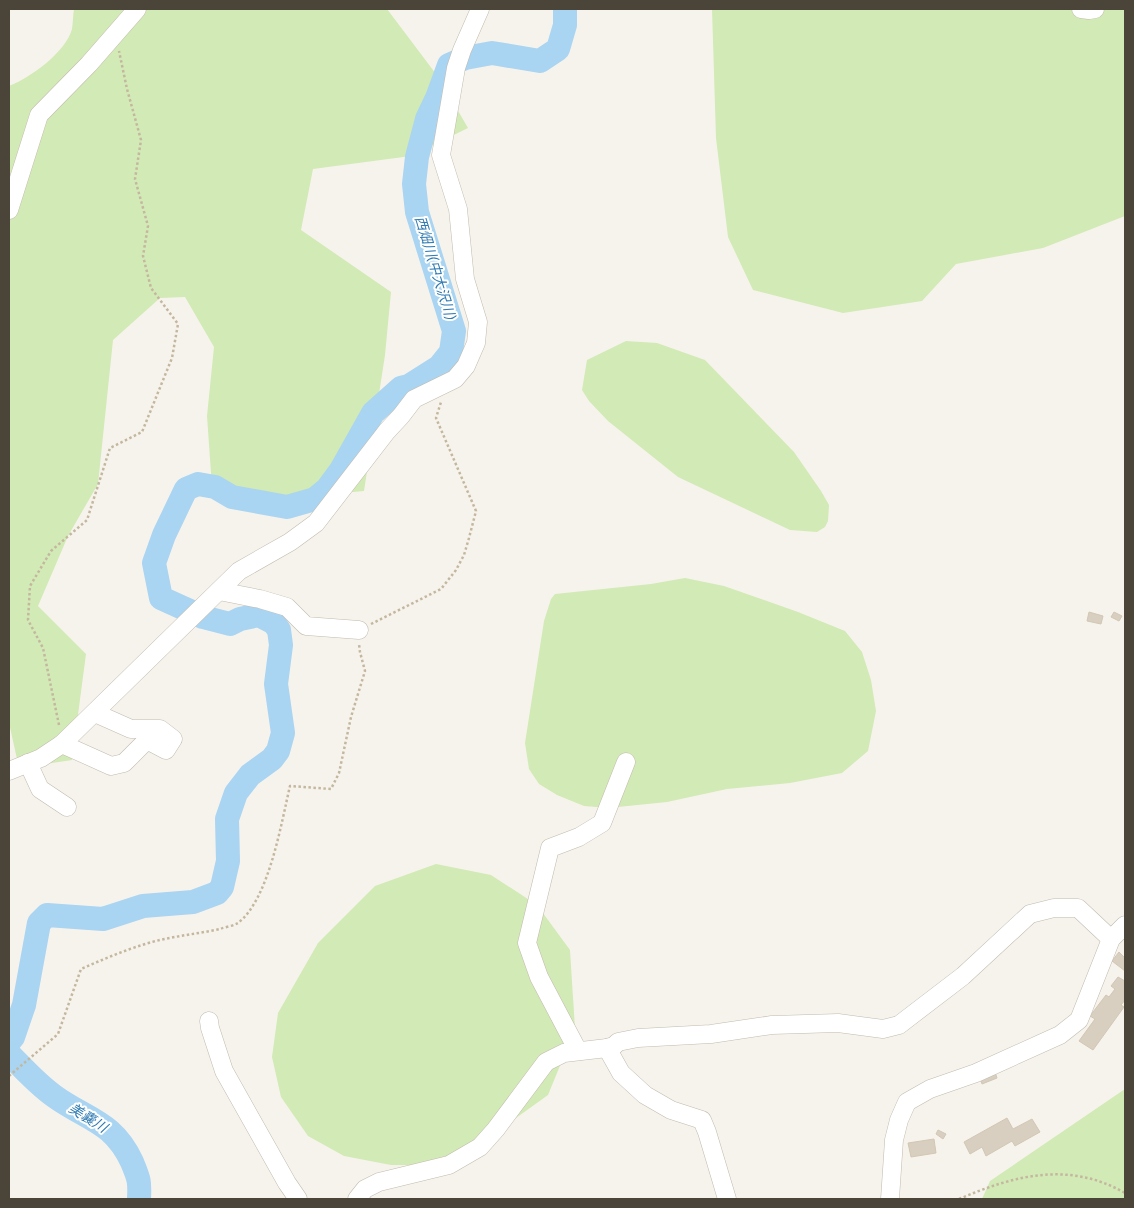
<svg xmlns="http://www.w3.org/2000/svg" width="1134" height="1208" viewBox="0 0 1134 1208" font-family="Figtree,'Noto Sans JP',sans-serif">
<style>
.green{fill:#d2eab5}
.lines{fill:none;stroke-linecap:round;stroke-linejoin:round}
.river{stroke:#a9d4f2;stroke-width:24}
.building{fill:#d8cfc1;stroke:#d3c7b4}
.minor-casing{stroke:#c2bbae;stroke-width:19}
.path{stroke:#c4b79f;stroke-width:2.5;stroke-dasharray:2.5 2.5;stroke-linecap:butt}
.minor{stroke:#fff;stroke-width:18}
.labels{text-anchor:middle;dominant-baseline:central;stroke-width:4;stroke-linejoin:round;paint-order:stroke}
.water-label{font-size:14px;font-style:italic;fill:#2e7ab2;stroke:#fff}
</style>
<rect width="100%" height="100%" fill="#f6f3ec"/>
<!-- green -->
<g class="green">
<path d="M74,9H387L439,78L468,128L411,156L313,169L301,230L391,292L385,355L364,491L273,499L212,487L207,416L214,347L185,297L160,298L113,340L98,484L68,536L38,606L86,654L72,760L19,768L9,723V86C30,78 66,52 72,29C73,22 73,15 74,9Z"/>
<path d="M712,9H1125V216L1043,248L956,264L922,301L843,313L753,290L728,237L716,138Z"/>
<path d="M626,341L657,343L705,360L794,452L821,491L829,505L828,521L825,527L817,532L790,530L678,477L608,421L589,401L582,390L587,360Z"/>
<path d="M685,578L724,586L798,612L845,631L862,652L871,680L876,711L868,751L842,773L790,783L727,789L667,802L608,808L584,806L557,795L539,784L529,769L525,743L544,621L551,599L555,594L651,584Z"/>
<path d="M436,864L491,875L537,905L570,950L575,1029L548,1095L467,1153L429,1165H391L344,1156L308,1136L281,1097L272,1057L278,1013L318,943L375,886Z"/>
<path d="M1125,1089V1199H982L990,1181Z"/>
</g>
<g class="lines">
<!-- river -->
<g class="river">
<path d="M9,1042L13,1037L24,1005L39,923L47,915L103,919L143,906L193,902L217,893L222,887L228,861L227,819L236,793L250,775L272,759L278,751L283,733L276,684L281,645L279,630L274,623L259,615L240,619L230,624L203,617L161,598L154,563L164,535L186,489L198,484L215,487L232,497L287,507L315,499L327,489L341,470L373,413L401,388L409,386L439,367L451,352L454,331L417,212L414,184L417,157L427,119L437,98L449,65L465,58L492,53L540,61L558,49L565,25V9"/>
<path d="M9,1054C23,1068 37,1084 54,1096C87,1120 113,1121 132,1162C139,1179 140,1181 139,1199"/>
</g>
</g>
<!-- building -->
<g class="building">
<path d="M1089,612L1103,616L1101,624L1087,621Z"/>
<path d="M1114,612L1122,616L1119,621L1111,617Z"/>
<path d="M1119,952L1125,958V971L1112,961Z"/>
<path d="M1118,977L1125,981V1000L1121,1005L1124,1007L1093,1050L1079,1041L1095,1019L1090,1016L1106,995L1109,997L1115,989L1111,986Z"/>
<path d="M995,1072L997,1078L982,1084L980,1078Z"/>
<path d="M1007,1118L1013,1129L1032,1119L1040,1132L1015,1146L1012,1141L986,1156L982,1147L970,1154L964,1142Z"/>
<path d="M938,1130L946,1134L943,1139L936,1134Z"/>
<path d="M934,1139L936,1153L911,1157L908,1143Z"/>
</g>
<g class="lines">
<!-- minor casing -->
<g class="minor-casing">
<g id="minor">
<path d="M1081,9L1089,10L1095,9"/>
<path d="M9,210L39,115L89,64L137,9"/>
<path d="M219,591L260,599L287,607L306,626L359,630"/>
<path d="M62,744L111,766L124,763L147,740L166,750L173,739L160,729H131L95,713"/>
<path d="M28,763L40,789L67,807"/>
<path d="M9,771L41,758L62,744L239,571L290,542L316,523L387,431L401,416L414,399L455,379L466,366L476,343L478,322L465,279L458,209L441,155L456,68L462,50L480,9"/>
<path d="M209,1021L210,1028L224,1071L287,1183L298,1199"/>
<path d="M607,1048L621,1073L645,1095L671,1110L702,1120L707,1132L727,1199"/>
<path d="M578,1051L539,977L527,943L550,848L579,837L602,823L626,762"/>
<path d="M357,1199L365,1189L379,1182L449,1165L480,1147L496,1129L546,1062L564,1053L607,1048L614,1046L618,1042L638,1038L711,1034L772,1025L838,1023L883,1029L899,1025L963,976L1030,914L1054,908H1078L1111,939"/>
<path d="M890,1199L894,1140L899,1120L907,1102L930,1089L976,1073L1060,1035L1079,1020L1111,939L1125,925"/>
</g>
</g>
<!-- path -->
<g class="path">
<path d="M371,624L441,589L456,570L464,555L469,538L476,511L436,418L441,402"/>
<path d="M59,725L43,648L28,620L30,586L51,551L87,520L110,448L142,432L172,358L178,324L151,288L143,256L148,226L135,179L141,140L127,89L119,51"/>
<path d="M9,1076L58,1034L81,969C104,959 127,949 152,942C174,936 197,934 220,929C225,927 233,926 238,923C269,899 281,824 290,786L331,789L339,773L351,717L365,671L360,652L359,644"/>
<path d="M959,1199C1015,1175 1069,1161 1125,1193"/>
</g>
<!-- minor -->
<use href="#minor" class="minor"/>
</g>
<g class="labels">
<!-- water labels -->
<g class="water-label">
<text transform="translate(435 268) rotate(73)">西畑川(中大沢川)</text>
<text transform="translate(88 1118) rotate(32)">美嚢川</text>
</g>
</g>
<!-- border -->
<rect width="1134" height="1208" fill="none" stroke="#4b4439" stroke-width="20"/>
</svg>
